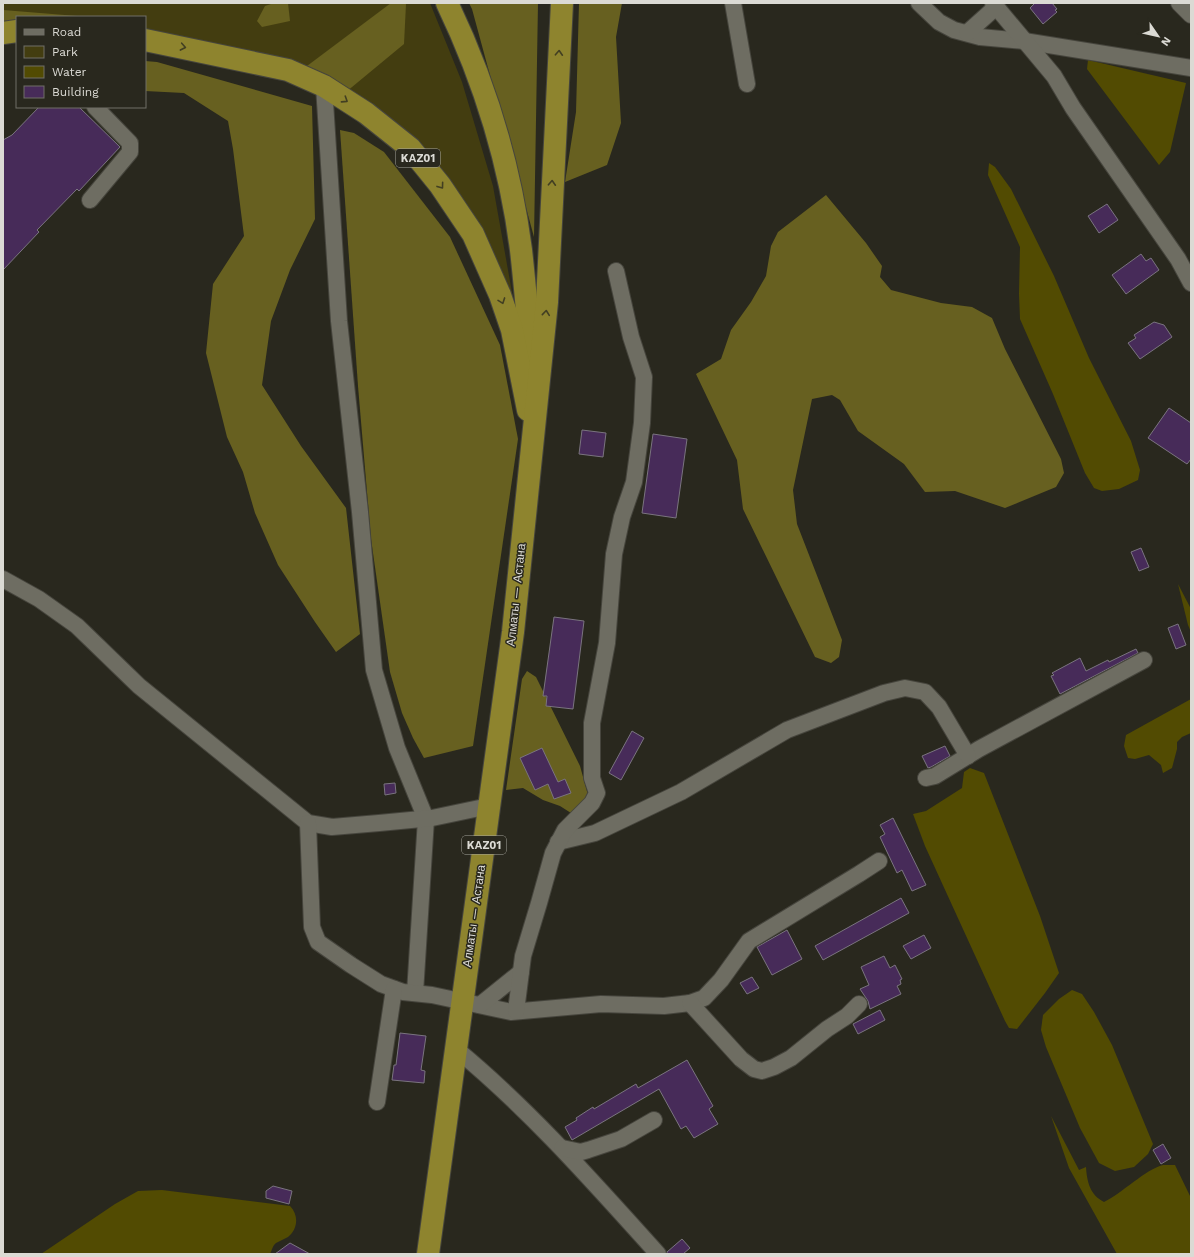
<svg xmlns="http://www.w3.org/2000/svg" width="1194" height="1257" viewBox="0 0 1194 1257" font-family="'Work Sans',sans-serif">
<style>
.green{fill:#433d10}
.forest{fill:#676020}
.water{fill:#524b02}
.building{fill:#472b59;stroke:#7a747f}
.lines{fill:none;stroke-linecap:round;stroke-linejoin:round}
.minor-casing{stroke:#46453d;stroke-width:18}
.highway-casing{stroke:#46453d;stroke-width:24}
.minor{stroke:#6e6d62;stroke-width:16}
.highway{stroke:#8e842e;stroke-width:22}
.oneway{stroke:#423f22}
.labels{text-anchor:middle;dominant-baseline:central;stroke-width:3;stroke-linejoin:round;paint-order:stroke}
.shield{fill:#29281e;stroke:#a6a59d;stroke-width:1}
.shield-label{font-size:11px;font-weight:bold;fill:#dbdad4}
.street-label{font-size:12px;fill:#dbdad4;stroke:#29281e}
</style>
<rect width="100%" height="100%" fill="#29281e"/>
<!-- green -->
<path class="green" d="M3,3H430L462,82L493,186L518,326L496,263L455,188L419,144L331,82L145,33V17H17L3,25Z"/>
<!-- forest -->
<g class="forest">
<path d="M274,3H288L290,21L262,27L257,21L265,6Z"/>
<path d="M391,3L406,4L404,44L346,92L303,69Z"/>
<path d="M469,3H538L534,237L472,9Z"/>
<path d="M579,3H622L616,37L621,123L607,165L565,182L576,112Z"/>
<path d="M3,10L77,16L78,17H17V24L3,25Z"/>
<path d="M145,61L157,62L312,106L315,219L290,270L271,321L262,385L301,446L346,508L360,634L336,652L315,622L278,565L255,513L243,472L227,437L206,353L213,284L244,236L233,149L228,121L184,93L145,91Z"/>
<path d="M340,130L354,133L384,152L450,237L500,345L518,439L473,746L424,758L413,738L402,713L390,672L371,539L358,386Z"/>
<path d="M826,195L866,243L882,266L880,277L891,290L941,303L972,307L992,318L1005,349L1061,459L1064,473L1056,487L1005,508L955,491L925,492L904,464L858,431L840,400L832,395L812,399L793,490L797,524L842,640L839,657L831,663L815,657L743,509L737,460L696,374L721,359L731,330L751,302L766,276L771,246L778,232Z"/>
<path d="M527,671L536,677L580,766L588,795L585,807L571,813L560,806L543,800L523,788L506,790L522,679Z"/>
</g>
<!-- water -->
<g class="water">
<path d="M1088,60L1186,83L1170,152L1159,165L1087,69Z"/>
<path d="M989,163L995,167L1011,189L1054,276L1089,358L1131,441L1140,470L1138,480L1119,489L1102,491L1094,488L1085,473L1053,394L1020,319L1019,294L1020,247L988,175Z"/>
<path d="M1178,584L1191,609V632L1188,625Z"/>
<path d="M1191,699V733L1182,737L1177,742V749L1172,768L1163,773L1161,765L1149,755L1135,759L1128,758L1124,746L1126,735Z"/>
<path d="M970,768L984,773L1040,916L1059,973L1045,993L1017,1029L1009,1028L1005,1021L925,846L913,814L926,811L962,788L964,772Z"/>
<path d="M1072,990L1082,994L1094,1012L1112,1045L1153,1144L1148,1154L1134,1167L1115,1171L1099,1163L1080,1128L1046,1047L1041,1030L1043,1015L1059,999Z"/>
<path d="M1051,1116L1079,1170L1086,1167C1087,1182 1090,1195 1104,1202C1121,1194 1146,1169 1163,1165C1166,1165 1171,1165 1175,1165L1191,1198V1254H1117L1069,1168Z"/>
<path d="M162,1190L290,1206C299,1215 298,1229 288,1237C284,1239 280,1241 276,1243C273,1245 272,1250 270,1254H41L115,1204L138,1191Z"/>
</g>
<!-- building -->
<g class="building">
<path d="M1035,3H1052L1057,9L1055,10L1057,12L1043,24L1030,8Z"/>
<path d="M39,107H79L120,147L79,191L77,189L37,230L39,232L3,270V140L12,135Z"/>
<path d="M1107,204L1118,220L1099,233L1088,216Z"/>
<path d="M1141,254L1146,261L1151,258L1159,270L1126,294L1112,275Z"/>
<path d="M1154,322L1164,325L1172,337L1140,359L1128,343L1136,338L1134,335Z"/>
<path d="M1169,408L1191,423V459L1187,464L1148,438Z"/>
<path d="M582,430L606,433L603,457L579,454Z"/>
<path d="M653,434L687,439L676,518L642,513Z"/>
<path d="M1141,548L1149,567L1139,571L1131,552Z"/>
<path d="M554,617L584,621L573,709L546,706L547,696H543Z"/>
<path d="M1178,624L1186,645L1176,649L1168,628Z"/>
<path d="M1136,649L1138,653L1060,694L1051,676L1054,675L1052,673L1080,658L1086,671L1108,660L1109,662Z"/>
<path d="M632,731L644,738L621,780L609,773Z"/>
<path d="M945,746L950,756L931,767L928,768L922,756Z"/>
<path d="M542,748L558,782L565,779L571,793L554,799L548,784L535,790L520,758Z"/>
<path d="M395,783L396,793L385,795L384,784Z"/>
<path d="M893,818L926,885L912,891L902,870L897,873L880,837L885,834L880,825Z"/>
<path d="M901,898L909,913L823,960L815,946Z"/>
<path d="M787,930L802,959L772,975L757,947Z"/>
<path d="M924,935L931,948L911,959L903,946Z"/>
<path d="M884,956L890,968L895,965L902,979L900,980L901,984L897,986L901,994L870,1009L868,1001L860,989L869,985L861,967Z"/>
<path d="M752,977L759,988L747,994L740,983Z"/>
<path d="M880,1010L885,1020L858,1034L853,1024Z"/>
<path d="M400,1033L426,1036L421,1070L425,1071L424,1083L392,1080L394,1065H396Z"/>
<path d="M687,1060L713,1106L709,1109L718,1124L694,1138L686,1126L681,1129L659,1089L572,1140L565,1127L577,1120L576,1118L593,1107L594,1109L636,1084L638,1088Z"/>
<path d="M1163,1144L1171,1158L1161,1164L1153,1150Z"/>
<path d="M273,1186L292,1191L289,1204L266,1198V1191Z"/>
<path d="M682,1239L690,1248L683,1254H667V1252Z"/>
<path d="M290,1243L310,1254H275Z"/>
</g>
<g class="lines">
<!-- minor casing -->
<g class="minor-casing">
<g id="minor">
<path d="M733,3L747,84"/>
<path d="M919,3L939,22L954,30L980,37L1024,41L1191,68"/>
<path d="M993,3L1054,76L1073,108L1178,259L1191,283"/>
<path d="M1179,3L1191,15"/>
<path d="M967,33L996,7"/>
<path d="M324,86L339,321L360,512L374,670L397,748L426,819L415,993"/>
<path d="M90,200L130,152V143L95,107"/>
<path d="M3,579L39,599L77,626L139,686L308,823L332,827L379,823L432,818L489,806"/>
<path d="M926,778L935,776L979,749L1144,660"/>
<path d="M308,823L312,927L318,942L351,965L381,984L403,992L432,995L511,1012L601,1004L664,1006L690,1003L704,998L721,980L749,941L859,874L879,861"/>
<path d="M558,842L595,833L681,792L787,730L884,693L905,688L925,692L939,707L968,756"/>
<path d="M690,1003L741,1059L754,1069L762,1071L774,1067L791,1058L827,1029L847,1016L859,1004"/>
<path d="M480,1005L521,972"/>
<path d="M516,1011L523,956L539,903L553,853L565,830L592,803L597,793L592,778V723L607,643L614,554L622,517L634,482L642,423L644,377L631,337L616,271"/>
<path d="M456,1049C530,1110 594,1183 658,1254"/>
<path d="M377,1102L394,989"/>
<path d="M562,1148L581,1152L588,1150L621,1139L654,1120"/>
</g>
</g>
<!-- highway casing -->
<g class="highway-casing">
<g id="highway">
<path d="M447,3C484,80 510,164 521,250C525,285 528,321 531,356"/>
<path d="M3,33L17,31"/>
<path d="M145,40L288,70L324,86L366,113L410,148L440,185L473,234L500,295L512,330L528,410"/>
<path d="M428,1254L513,632L547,302L562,3"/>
</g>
</g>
<!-- minor -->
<use href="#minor" class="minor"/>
<!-- highway -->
<use href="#highway" class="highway"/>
</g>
<!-- one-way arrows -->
<defs><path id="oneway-chevron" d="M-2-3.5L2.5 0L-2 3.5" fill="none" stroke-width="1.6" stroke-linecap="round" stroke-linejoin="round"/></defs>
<g class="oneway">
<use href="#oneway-chevron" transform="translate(183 47) rotate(11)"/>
<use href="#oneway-chevron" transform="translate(559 53) rotate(-87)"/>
<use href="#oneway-chevron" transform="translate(345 100) rotate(33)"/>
<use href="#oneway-chevron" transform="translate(552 183) rotate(-87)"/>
<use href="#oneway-chevron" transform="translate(441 186) rotate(54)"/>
<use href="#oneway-chevron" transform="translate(502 301) rotate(70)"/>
<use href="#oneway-chevron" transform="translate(546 313) rotate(-84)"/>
</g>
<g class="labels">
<!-- shield labels -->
<g class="shield">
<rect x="396" y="149" width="44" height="18" rx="3"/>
<rect x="462" y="836" width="44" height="18" rx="3"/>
</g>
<g class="shield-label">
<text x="418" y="158">KАZ01</text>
<text x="484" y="845">KАZ01</text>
</g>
<!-- street labels -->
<g class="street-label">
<text transform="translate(516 595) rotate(-84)">Алматы — Астана</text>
<text transform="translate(474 916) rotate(-82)">Алматы — Астана</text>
</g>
</g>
<!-- border -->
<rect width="1194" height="1257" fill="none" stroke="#dbdad4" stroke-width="8"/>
<!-- legend -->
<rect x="16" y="16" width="130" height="92" fill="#29281e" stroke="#706f67"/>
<rect x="24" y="29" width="20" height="6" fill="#6e6d62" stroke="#706f67"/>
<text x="52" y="36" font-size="12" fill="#dbdad4">Road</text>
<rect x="24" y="46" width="20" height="12" fill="#433d10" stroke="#706f67"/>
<text x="52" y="56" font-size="12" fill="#dbdad4">Park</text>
<rect x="24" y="66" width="20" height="12" fill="#524b02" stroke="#706f67"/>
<text x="52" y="76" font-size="12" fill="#dbdad4">Water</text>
<rect x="24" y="86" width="20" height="12" fill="#472b59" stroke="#706f67"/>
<text x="52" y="96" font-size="12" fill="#dbdad4">Building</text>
<!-- north arrow -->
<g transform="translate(1158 36) rotate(124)" stroke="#29281e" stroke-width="3" paint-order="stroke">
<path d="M0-3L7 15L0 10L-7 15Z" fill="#dbdad4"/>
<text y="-6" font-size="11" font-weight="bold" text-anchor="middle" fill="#dbdad4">N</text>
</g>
</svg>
